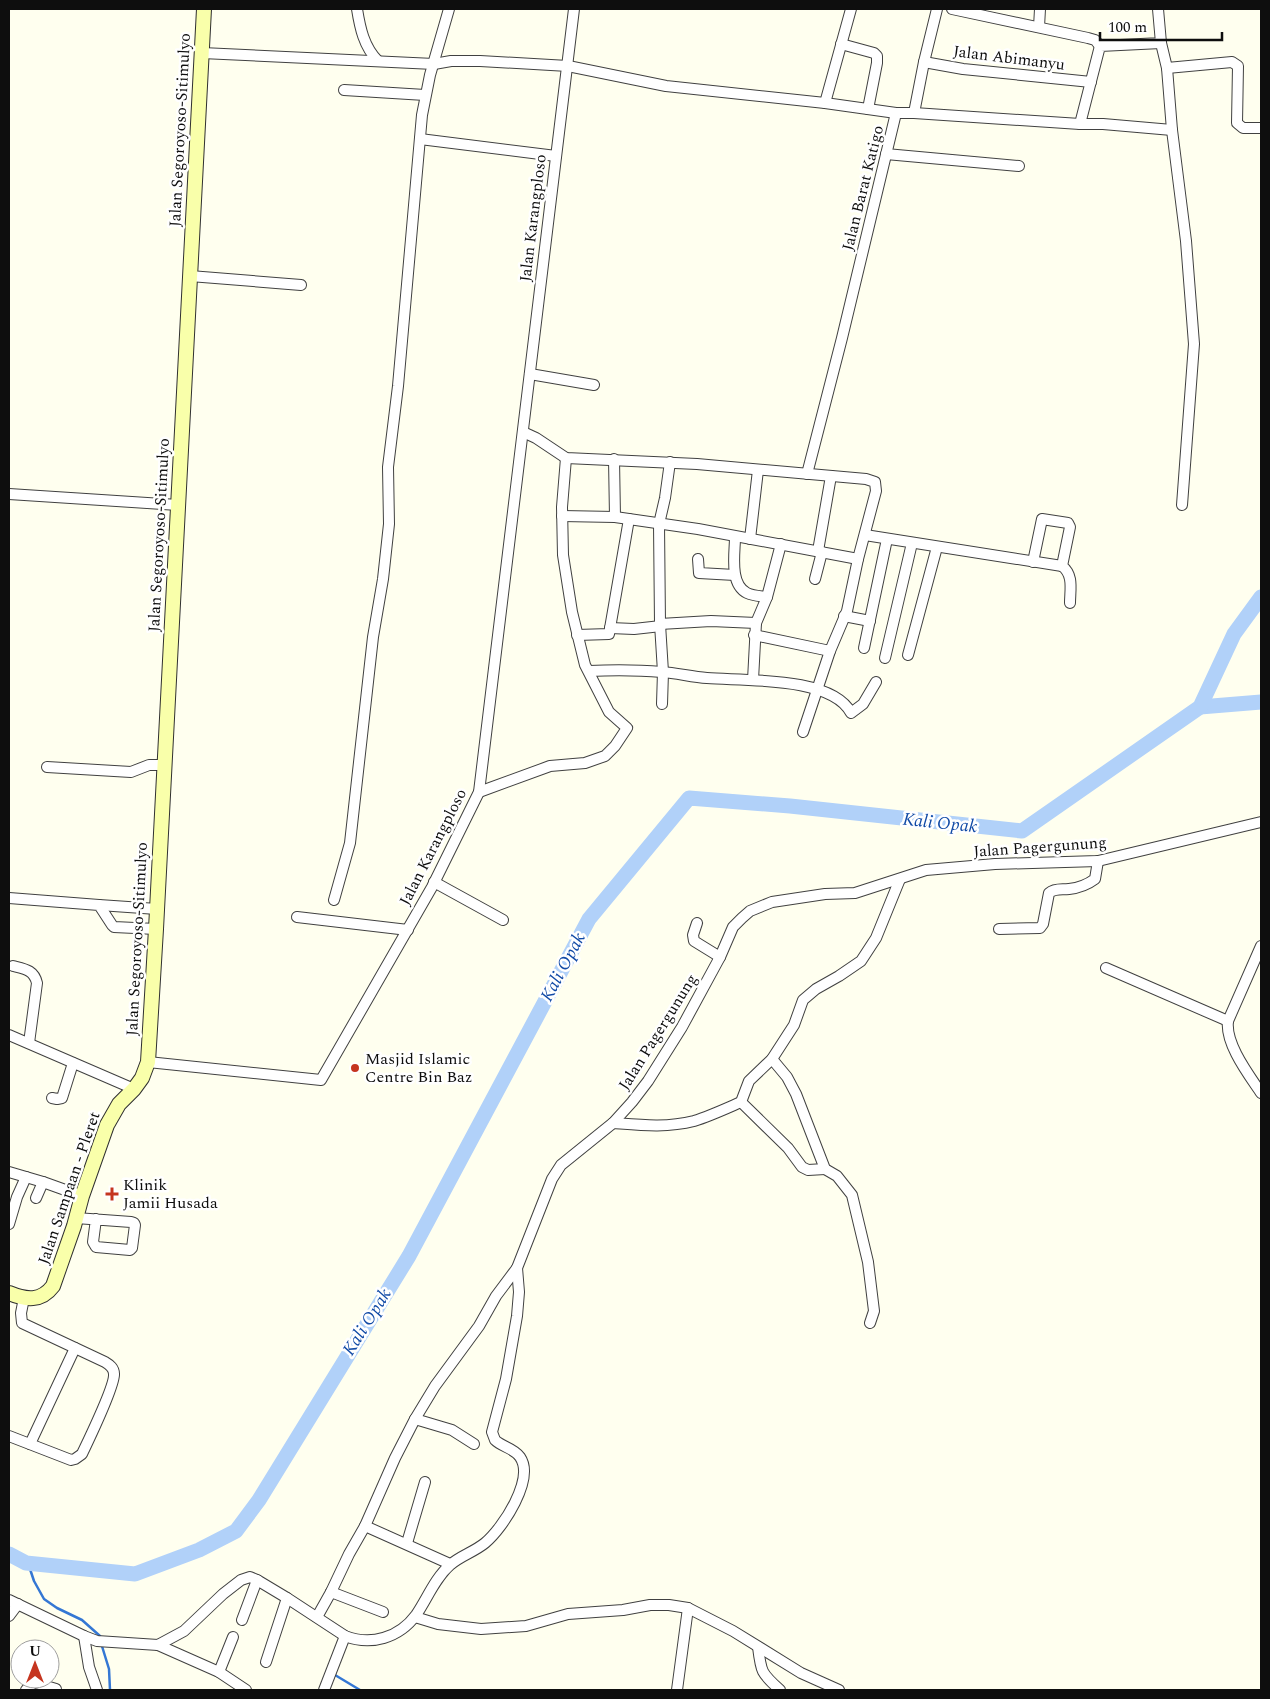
<svg xmlns="http://www.w3.org/2000/svg" width="1270" height="1699" viewBox="0 0 1270 1699" font-family="Spectral,serif">
<style>
.lines{fill:none;stroke-linecap:round;stroke-linejoin:round}
.stream{stroke:#3477d4;stroke-width:2.5}
.river{stroke:#b1d1f9;stroke-width:15}
.minor-casing{stroke:#414141;stroke-width:12}
.secondary-casing{stroke:#303030;stroke-width:16}
.minor{stroke:#fff;stroke-width:10}
.secondary{stroke:#f9ffaa;stroke-width:14}
.poi-dot{fill:#c5351f;stroke:#fff;stroke-width:2}
.labels{text-anchor:middle;dominant-baseline:central;stroke-width:5;stroke-linejoin:round;paint-order:stroke}
.street-label{font-size:16px;fill:#0e0e0e;stroke:#fff}
.poi-label{font-size:16px;fill:#0e0e0e;stroke:#fff;text-anchor:start}
.water-label{font-size:18px;font-style:italic;fill:#114aa6;stroke:#fff}
</style>
<rect width="100%" height="100%" fill="#ffffef"/>
<g class="lines">
<!-- stream -->
<g class="stream">
<path d="M28,1563L34,1581L44,1599L57,1608L82,1620L100,1636V1638"/>
<path d="M101,1643L109,1669L110,1690"/>
<path d="M335,1675L360,1690"/>
</g>
<!-- river -->
<g class="river">
<path d="M1200,707L1261,702"/>
<path d="M9,1554L26,1563L135,1574L199,1550L236,1531L259,1500L409,1256L589,919L689,798L790,806L1022,831L1200,707L1234,634L1261,597"/>
</g>
<!-- minor casing -->
<g class="minor-casing">
<g id="minor">
<path d="M357,9C360,28 364,47 378,61"/>
<path d="M952,9L1088,38L1095,40L1100,46"/>
<path d="M1039,27L1040,9"/>
<path d="M1161,43L1167,68L1172,130L1186,241L1194,344L1182,505"/>
<path d="M841,44L874,53L877,56V63L868,109"/>
<path d="M202,53L434,64L451,61H480L568,66L666,86L825,103L896,113"/>
<path d="M924,62L963,69L1091,82"/>
<path d="M1167,68L1232,62L1238,66L1237,123L1243,128H1261"/>
<path d="M344,90L425,95"/>
<path d="M825,103L851,9"/>
<path d="M914,113L924,62L937,9"/>
<path d="M1080,124H1103L1172,130"/>
<path d="M420,139L556,156"/>
<path d="M886,154L1019,166"/>
<path d="M190,276L301,285"/>
<path d="M530,374L594,385"/>
<path d="M523,432L536,438L566,458L697,464L866,479L875,482L876,491L858,559L847,611L830,651L803,732"/>
<path d="M614,459L615,517"/>
<path d="M807,474L842,338L896,113H914L1080,124L1100,46L1161,43L1158,9"/>
<path d="M9,494L178,505"/>
<path d="M562,516L615,517L698,529L858,559"/>
<path d="M865,535L1062,566"/>
<path d="M735,537C735,553 729,584 747,593C753,596 760,596 767,597"/>
<path d="M750,539L758,470"/>
<path d="M818,551L831,476"/>
<path d="M698,559L699,573L735,575"/>
<path d="M1033,562L1042,519L1068,523L1070,527L1062,566C1074,575 1070,590 1070,603"/>
<path d="M815,579L822,552"/>
<path d="M844,616L870,621"/>
<path d="M660,624L711,621L756,623"/>
<path d="M610,628L634,629L661,626"/>
<path d="M577,635L609,634L629,519"/>
<path d="M754,635L830,651"/>
<path d="M864,648L887,539"/>
<path d="M908,655L937,547"/>
<path d="M885,658L912,543"/>
<path d="M589,671C613,670 638,670 662,672C677,673 692,677 707,678C743,681 832,676 851,713L863,704L876,682"/>
<path d="M753,680L756,623L767,597L781,544"/>
<path d="M662,704L663,672L660,624L659,524L665,498L670,462"/>
<path d="M47,767L131,772L149,765H165"/>
<path d="M479,792L550,766L585,763L605,756L615,746L627,728L609,712L585,665L572,612L563,555L562,507L566,458"/>
<path d="M434,882L503,920"/>
<path d="M9,898L99,905L112,925L114,927L156,929"/>
<path d="M334,900L350,843L373,637L383,579L389,524L388,467L398,386L422,115L430,75L449,9"/>
<path d="M99,905L157,909"/>
<path d="M297,917L408,930"/>
<path d="M697,923L693,935L694,941L720,957"/>
<path d="M999,929L1040,928L1043,924L1049,893C1055,888 1062,890 1069,889C1078,888 1087,885 1095,879L1098,861"/>
<path d="M1261,946L1228,1021C1225,1044 1249,1075 1261,1093"/>
<path d="M13,966C25,969 34,970 37,983L29,1043"/>
<path d="M1106,968L1228,1021"/>
<path d="M9,1035L134,1089"/>
<path d="M772,1059L787,1077L796,1094L825,1169L837,1176L852,1195L868,1262L874,1311L870,1323"/>
<path d="M148,1062L321,1080L432,887L479,792L574,9"/>
<path d="M52,1098L57,1099L62,1098L73,1063"/>
<path d="M741,1102L788,1148L802,1167L808,1170L825,1169"/>
<path d="M613,1123C640,1125 667,1128 694,1121C710,1116 725,1109 741,1102L749,1081L772,1059L794,1025L803,1000L816,989L839,976L861,961L876,938L900,879"/>
<path d="M9,1172L43,1182L82,1196"/>
<path d="M36,1198L43,1182"/>
<path d="M76,1218L131,1222L134,1223L135,1225L132,1248L130,1250L96,1247L93,1242L96,1219"/>
<path d="M9,1224L17,1197L26,1177"/>
<path d="M415,1419L452,1430L474,1444"/>
<path d="M9,1436L71,1460L75,1459L82,1454C89,1439 115,1386 114,1374C114,1368 110,1365 105,1362L22,1323L21,1313L24,1298"/>
<path d="M30,1444L75,1348"/>
<path d="M365,1526L450,1564"/>
<path d="M407,1543L425,1482"/>
<path d="M331,1592L383,1612"/>
<path d="M9,1600L84,1636L97,1641L158,1645L184,1631L223,1594L241,1580L250,1577L257,1580L287,1598L345,1636C371,1646 399,1638 416,1615C427,1599 435,1578 450,1565C460,1556 474,1552 485,1543C503,1528 535,1479 520,1457C514,1448 502,1447 495,1440L492,1432L506,1379L517,1316L519,1292L517,1268L552,1179L561,1165L613,1123L632,1102L648,1081L682,1027L720,957L733,927L742,918L750,911L772,902L825,894L855,893L926,870L995,864L1098,861L1261,822"/>
<path d="M9,1616L18,1604"/>
<path d="M317,1617L331,1592L349,1554L365,1526L395,1458L415,1419L435,1386L479,1326L496,1296L517,1268"/>
<path d="M415,1617L438,1624L481,1629L526,1626L568,1614L623,1610L650,1605H669L688,1608L733,1631L801,1673L839,1690"/>
<path d="M242,1620L257,1580"/>
<path d="M84,1636L89,1667L97,1690"/>
<path d="M158,1645L219,1672L246,1690"/>
<path d="M758,1647C761,1672 761,1673 780,1690"/>
<path d="M266,1662L287,1598"/>
<path d="M219,1672L233,1637"/>
<path d="M26,1690L33,1683H36L56,1689"/>
<path d="M324,1690L345,1636"/>
<path d="M677,1690L688,1608"/>
</g>
</g>
<!-- secondary casing -->
<g class="secondary-casing">
<path id="secondary" d="M9,1293C26,1300 41,1302 53,1286L74,1226L82,1196L107,1125L119,1104L134,1089L142,1078L148,1062L156,929L204,9"/>
</g>
<!-- minor -->
<use href="#minor" class="minor"/>
<!-- secondary -->
<use href="#secondary" class="secondary"/>
</g>
<!-- markers -->
<g class="poi-dot">
<circle cx="355" cy="1068" r="5"/>
<path d="M109.5 1186.5h5v5h5v5h-5v5h-5v-5h-5v-5h5z"/>
</g>
<g class="labels">
<!-- street labels -->
<g class="street-label">
<text transform="translate(1009 58) rotate(7)">Jalan Abimanyu</text>
<text transform="translate(180 130) rotate(-87)">Jalan Segoroyoso-Sitimulyo</text>
<text transform="translate(863 188) rotate(-76)">Jalan Barat Katigo</text>
<text transform="translate(533 218) rotate(-83)">Jalan Karangploso</text>
<text transform="translate(159 535) rotate(-87)">Jalan Segoroyoso-Sitimulyo</text>
<text transform="translate(433 847) rotate(-63)">Jalan Karangploso</text>
<text transform="translate(1040 847) rotate(-4)">Jalan Pagergunung</text>
<text transform="translate(137 939) rotate(-87)">Jalan Segoroyoso-Sitimulyo</text>
<text transform="translate(658 1032) rotate(-58)">Jalan Pagergunung</text>
<text transform="translate(69 1188) rotate(-71)">Jalan Sampaan - Pleret</text>
</g>
<!-- poi labels -->
<g class="poi-label">
<text x="365" y="1059">Masjid Islamic<tspan x="365" dy="18">Centre Bin Baz</tspan></text>
<text x="123" y="1185">Klinik<tspan x="123" dy="18">Jamii Husada</tspan></text>
</g>
<!-- water labels -->
<g class="water-label">
<text transform="translate(940 823) rotate(6)">Kali Opak</text>
<text transform="translate(563 967) rotate(-62)">Kali Opak</text>
<text transform="translate(367 1322) rotate(-58)">Kali Opak</text>
</g>
</g>
<!-- border -->
<rect width="1270" height="1699" fill="none" stroke="#0e0e0e" stroke-width="20"/>
<!-- north arrow -->
<g transform="translate(35 1664)"><circle r="24" fill="#ffffff" stroke="#9f9f9f"/>
<path d="M0-4L9 19L0 12L-9 19Z" fill="#c5351f"/>
<text y="-8" font-size="14" font-weight="bold" text-anchor="middle" fill="#0e0e0e">U</text>
</g>
<!-- scale -->
<path d="M1100 32v8h122v-8" fill="none" stroke="#0e0e0e" stroke-width="2.5"/>
<text x="1108" y="32" font-size="15" fill="#0e0e0e" stroke="#ffffff" stroke-width="4" paint-order="stroke">100 m</text>
</svg>
